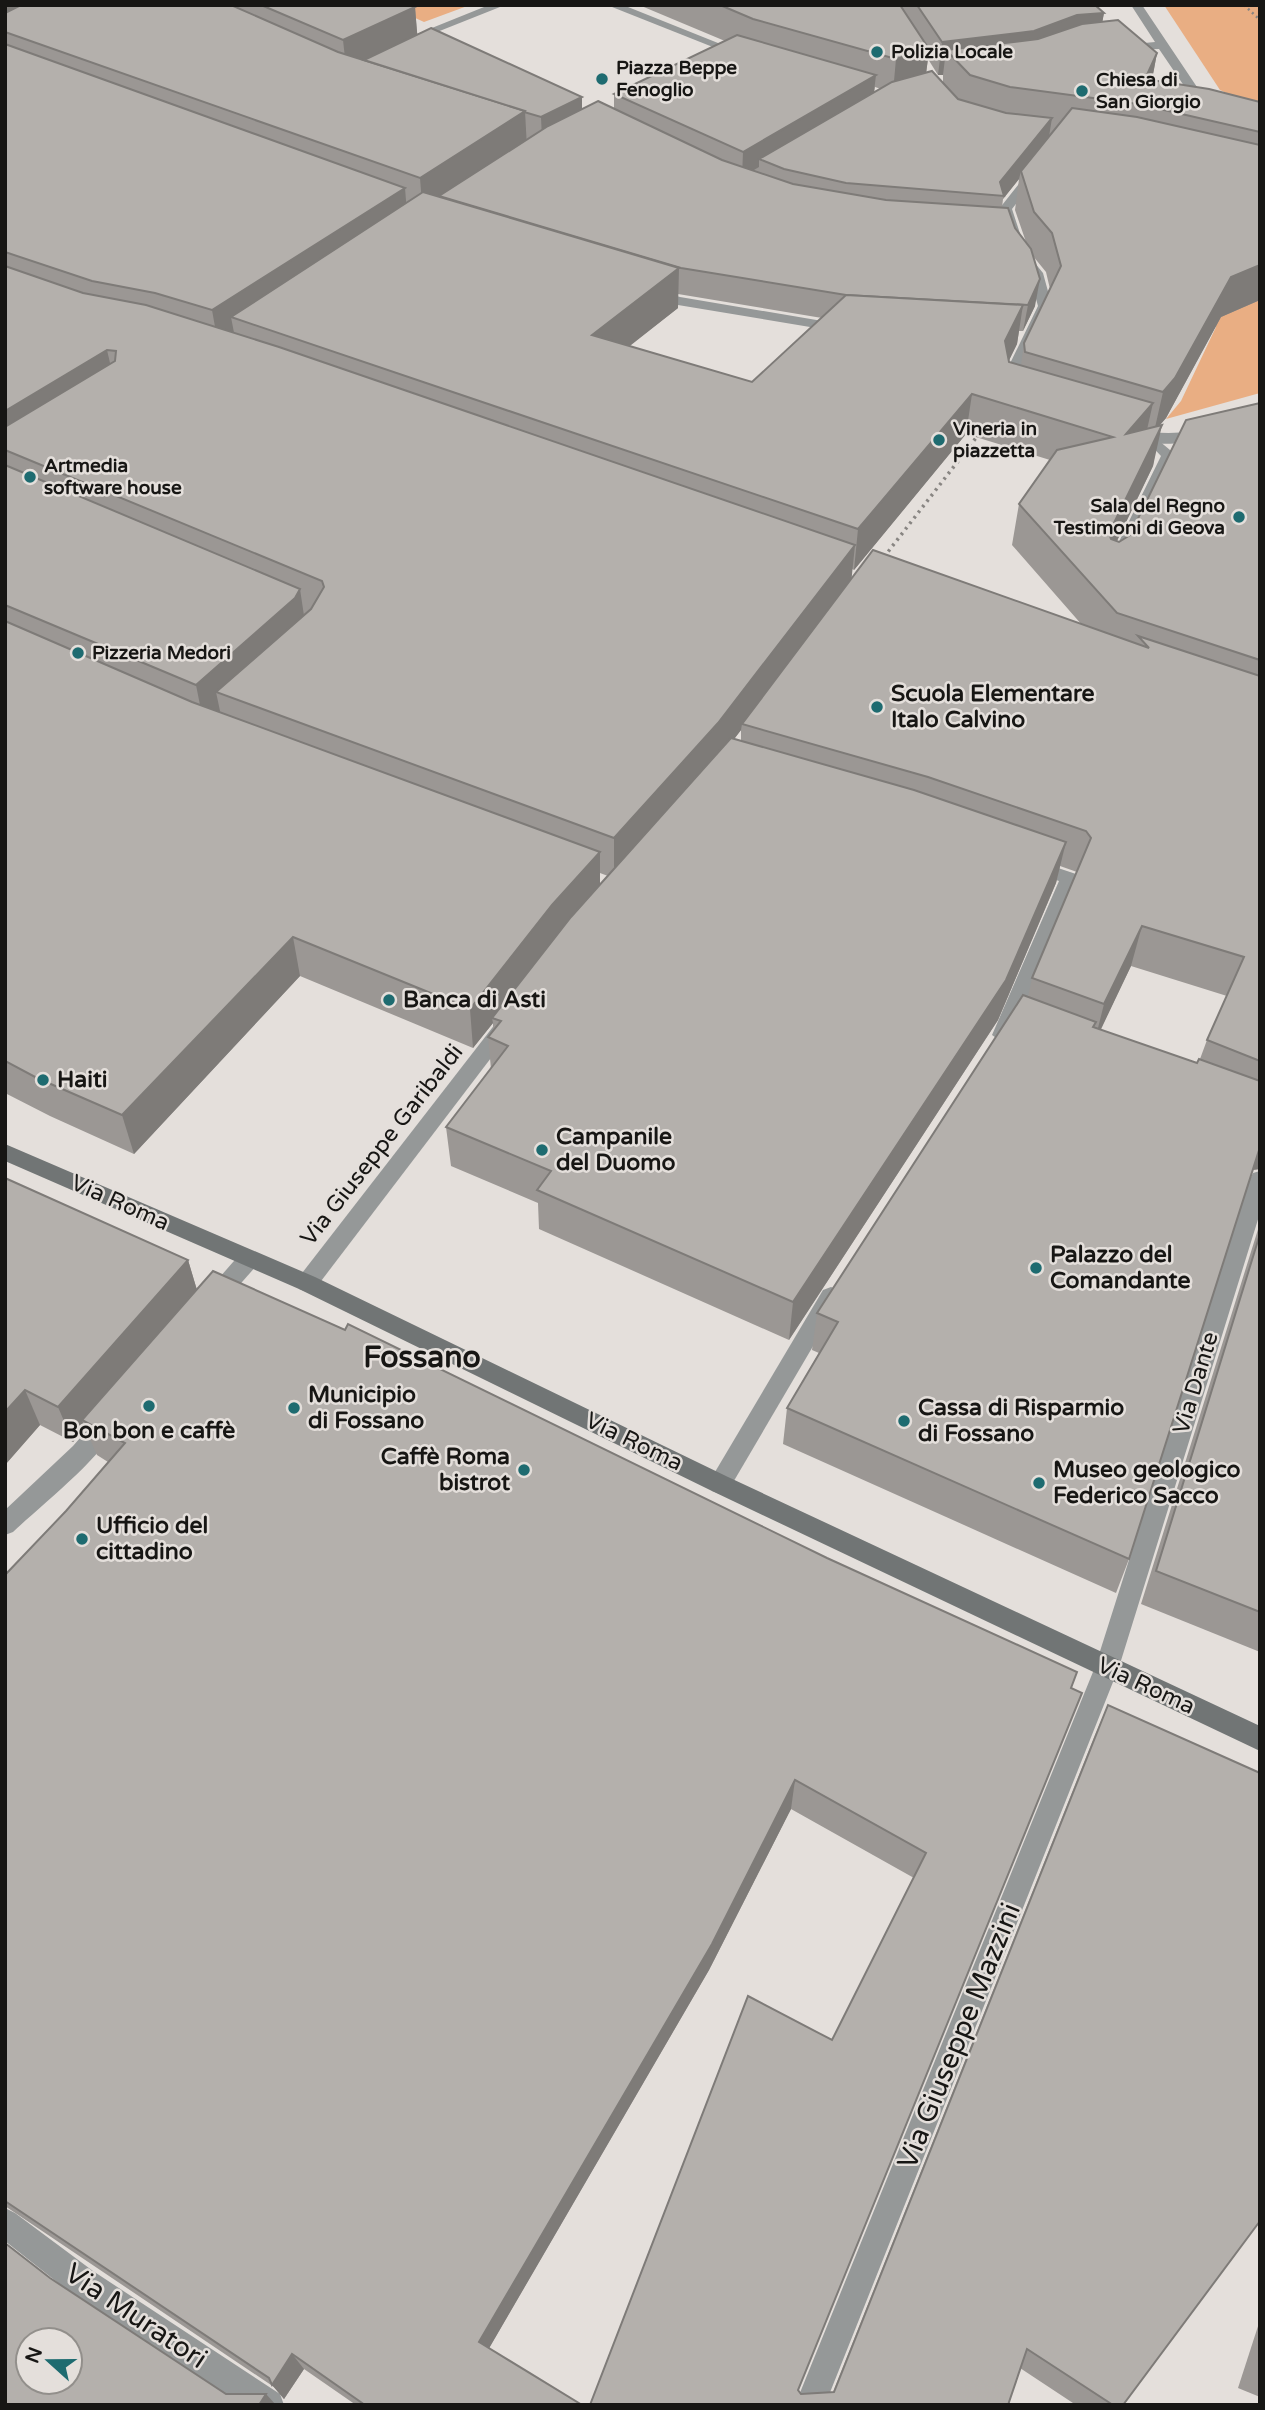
<svg xmlns="http://www.w3.org/2000/svg" width="1265" height="2410" viewBox="0 0 1265 2410" font-family="'Varela Round',sans-serif">
<style>
.green{fill:#e9ae83}
.lines{fill:none;stroke-linecap:round;stroke-linejoin:round}
.path-far1{stroke:#888582;stroke-width:2.5;stroke-dasharray:2 3.5;stroke-linecap:butt}
.path{stroke:#888582;stroke-width:3.5;stroke-dasharray:2.5 4.5;stroke-linecap:butt}
.lane{fill:#959898;fill-rule:evenodd}
.street{fill:#959898;fill-rule:evenodd}
.secondary{fill:#717575;fill-rule:evenodd}
.wall{fill:#9b9794;fill-rule:evenodd}
.shaded-wall{fill:#7e7b78}
.building{fill:#b4b0ac;stroke:#7e7b78;stroke-width:2;fill-rule:evenodd}
.poi-dot{fill:#1e6b70;stroke:#e4dfdb;stroke-width:2.5}
.labels{text-anchor:middle;dominant-baseline:central;stroke-width:5;stroke-linejoin:round;paint-order:stroke}
.far-poi-label{font-size:19px;font-weight:bold;fill:#171614;stroke:#e4dfdb;text-anchor:start}
.poi-label{font-size:23px;font-weight:bold;fill:#171614;stroke:#e4dfdb;text-anchor:start}
.street-label{font-size:23px;fill:#171614;stroke:#e4dfdb}
.near-street-label{font-size:28px;fill:#171614;stroke:#e4dfdb}
.district-label{font-size:30px;font-weight:bold;fill:#171614;stroke:#e4dfdb}
</style>
<rect width="100%" height="100%" fill="#e4dfdb"/>
<!-- green -->
<g class="green">
<path d="M387,5H470L424,22Z"/>
<path d="M1164,5H1260V109L1220,90Z"/>
<path d="M1260,282V393L1166,419L1181,401L1216,327L1160,320Z"/>
</g>
<g class="lines">
<!-- path-far1 -->
<path class="path-far1" d="M1244,5L1260,20"/>
<!-- path -->
<path class="path" d="M884,557L979,434"/>
<!-- lane -->
<path class="lane" d="M1152,435L1176,455L1125,562L1123,565H1111L1109,562L1161,456L1145,439Z"/>
<!-- street -->
<g class="street">
<path d="M489,5H505L422,38L412,36Z"/>
<path d="M607,5H623L748,55L738,57Z"/>
<path d="M1131,5H1142L1203,96L1260,123V132L1195,102L1159,49L1119,50V46L1123,45L1155,42Z"/>
<path d="M1034,169L1040,173L1012,209L1026,252L1043,273L1052,306L1015,382V390L1008,394L1001,390V382L1038,306L1029,274L1013,253L999,209L1030,170Z"/>
<path d="M652,289L680,297L840,324L847,328L840,332L678,305L647,296L645,293Z"/>
<path d="M1260,417V426C1229,435 1151,457 1125,433L1132,429C1178,439 1216,428 1260,417Z"/>
<path d="M1034,860L1076,874L1079,878L1012,1035L1002,1042L992,1035L1059,881L1028,870L1025,866L1028,862Z"/>
<path d="M506,1017L516,1024L513,1029L315,1289L307,1292L299,1289L296,1283L299,1277L499,1019Z"/>
<path d="M1260,1171V1213L1119,1667L825,2405H795L1095,1667L1250,1179L1253,1173Z"/>
<path d="M249,1250L257,1253L260,1259L257,1265L221,1306L213,1309L205,1306L202,1300L205,1294L241,1253Z"/>
<path d="M831,1287L839,1290L842,1296L839,1302L728,1491L720,1494L712,1491L708,1484L712,1477L823,1290Z"/>
<path d="M110,1410L118,1413L121,1420C104,1456 44,1503 13,1532L5,1535V1510L73,1446L102,1413Z"/>
<path d="M5,2208L15,2213L93,2271L280,2394L284,2405H241L71,2293L5,2241Z"/>
</g>
<!-- secondary -->
<path class="secondary" d="M5,1144L315,1277L728,1477L1260,1726V1751L712,1491L299,1289L5,1161Z"/>
</g>
<!-- wall -->
<g class="wall">
<path d="M5,5H411L415,7L417,35L582,97V109L614,108V94L725,41L639,5H1095L1104,13L1102,22L1157,53L1152,80L1260,102V300L1221,317L1166,418L1159,426L1153,466L1117,541L1119,542L1130,535L1260,403V1169L1252,1170L1129,1559L1116,1593L783,1444L787,1408L819,1353L812,1350L817,1313L1028,997L1032,978L1077,872L1060,866L1056,883L998,1020L789,1340L539,1229L538,1203L451,1166L446,1127L491,1069L488,1037L493,1031V1023L473,1048L300,976L134,1154L50,1116L5,1093ZM928,59L938,75H943V83L926,73ZM875,87L881,89L874,93ZM1019,179L1015,210L1026,242L1015,228L1002,208L1003,199ZM1033,256L1046,272L1050,289L1024,343L1021,365L1009,362V360L1017,344L1019,331H1023L1035,306ZM678,294L822,318L752,382L629,346L678,308ZM966,434L1050,460L1019,504L1012,545L1082,625L851,579L852,569L854,570ZM741,730V741L734,739ZM600,873L608,876L600,884ZM1131,966L1227,996L1207,1040L1200,1059L1197,1063L1100,1030Z"/>
<path d="M5,1178L188,1260L197,1290L827,1558L1077,1672L798,2390L801,2394L833,2392L1095,1735L1108,1705L1123,2405H1076L1020,2368L1008,2405H590L832,2040L914,1878L791,1809L709,1970L489,2348L582,2405H356L304,2369L284,2399L274,2387L5,2206V1575L66,1511L108,1462L97,1455L85,1428L73,1442L40,1425L5,1465Z"/>
<path d="M1260,1223V1652L1141,1604Z"/>
<path d="M1260,2320V2397L1238,2388Z"/>
</g>
<!-- shaded-wall -->
<g class="shaded-wall">
<path d="M5,5H72L5,32Z"/>
<path d="M415,7L418,43L347,76L343,40Z"/>
<path d="M1104,13L1098,46L946,50L943,75H938L942,42L1077,15Z"/>
<path d="M929,49L925,83L893,92L896,59Z"/>
<path d="M1157,53L1150,90L1145,79Z"/>
<path d="M876,75L873,100L759,159V167L742,177L743,152Z"/>
<path d="M582,97V119L542,139L541,117Z"/>
<path d="M525,111L527,148L423,216L420,178Z"/>
<path d="M1052,118L1048,143L1021,171L1019,179L1003,199L1004,196L1000,182Z"/>
<path d="M405,188L408,226L231,317L235,338L219,349L212,310Z"/>
<path d="M1260,265V300L1221,317L1166,418L1154,432L1163,392L1231,277Z"/>
<path d="M679,268L678,308L593,375L592,335Z"/>
<path d="M1040,279L1035,306L1023,331L1028,305Z"/>
<path d="M1023,305L1017,344L999,381L1005,341Z"/>
<path d="M107,350L116,389L5,450V411Z"/>
<path d="M972,394L966,434L854,570L858,529Z"/>
<path d="M1153,403L1144,443L1126,434Z"/>
<path d="M1162,425L1153,466L1101,574L1109,533Z"/>
<path d="M855,545L851,584L742,724L741,730L716,763L614,878V838Z"/>
<path d="M300,589L306,629L216,692L220,711L204,725L196,685Z"/>
<path d="M1066,842L1056,883L998,1020L789,1340L793,1302Z"/>
<path d="M600,852V892L492,1018L493,1023L473,1048L470,1009L552,905Z"/>
<path d="M1142,926L1131,966L1094,1044L1104,1004Z"/>
<path d="M293,937L300,976L134,1154L122,1115Z"/>
<path d="M1260,1146V1169L1252,1170Z"/>
<path d="M188,1260L199,1297L82,1420L85,1428L73,1442L58,1407Z"/>
<path d="M25,1390L40,1425L5,1465V1412Z"/>
<path d="M795,1780L791,1809L709,1970L484,2357L479,2342Z"/>
<path d="M292,2354L304,2369L284,2399L272,2385Z"/>
<path d="M266,2394L276,2405H259Z"/>
</g>
<!-- building -->
<g class="building">
<path d="M21,5H231L338,52L525,111L420,178L5,32V13Z"/>
<path d="M261,5H411L415,7L343,40Z"/>
<path d="M720,5H900L929,49L896,59L753,19Z"/>
<path d="M917,5H1095L1104,13L1077,15L1034,31L942,42Z"/>
<path d="M1118,20L1157,53L1145,79L1209,89L1260,102V132L1138,104L1010,87L970,75L946,50L1038,39L1082,24Z"/>
<path d="M431,28L582,97L541,117L524,112L525,111L364,60Z"/>
<path d="M737,35L876,75L743,152L614,94Z"/>
<path d="M5,44L405,188L212,310L155,293L92,281L5,252Z"/>
<path d="M932,71L958,99L1006,113L1052,118L1000,182L1004,196L846,183L784,169L759,159L892,82Z"/>
<path d="M598,101L722,160L793,184L886,200L1008,208L1015,228L1031,249L1040,279L1028,305L846,295L681,268L439,196L548,126Z"/>
<path d="M1072,108L1137,117L1260,145V265L1231,277L1175,378L1163,392L1025,352L1024,343L1061,266L1052,233L1034,212L1021,171Z"/>
<path d="M423,192L679,268L592,335L752,382L846,295L1023,305L1005,341L1009,362L1153,403L1126,434L1162,425L1109,533L1111,539L1119,542L1130,535L1186,420L1260,403V660L1117,613L1019,504L1057,450L1113,437L972,394L858,529L231,317Z"/>
<path d="M5,266L83,293L146,305L279,347L855,545L718,723L614,838L216,692L311,609L324,587L322,581L5,450V427L115,361L116,351L107,350L5,411Z"/>
<path d="M5,465L300,589L295,598L196,685L5,605Z"/>
<path d="M873,550L1149,648L1138,636L1260,676V1061L1207,1040L1244,957L1142,926L1104,1004L1032,978L1091,838L1086,831L928,777L742,724Z"/>
<path d="M5,621L192,702L600,852L552,905L470,1009L293,937L122,1115L37,1078L5,1061Z"/>
<path d="M731,738L914,790L1066,842L1006,980L793,1302L537,1190L551,1171L446,1127L508,1046L488,1037L501,1021L492,1018L571,917Z"/>
<path d="M1023,995L1096,1022L1093,1027L1197,1063L1199,1059L1260,1081V1147L1129,1559L787,1408L838,1322L817,1313Z"/>
<path d="M5,1178L188,1260L58,1407L25,1390L5,1412Z"/>
<path d="M1260,1234V1612L1156,1571Z"/>
<path d="M213,1271L345,1330L348,1324L827,1558L1077,1672L1071,1688L1082,1693L798,2390L801,2394L834,2392L1108,1705L1260,1773V2221L1123,2405H1113L1027,2349L1008,2405H590L748,1996L832,2040L926,1853L795,1780L712,1944L479,2342L582,2405H365L292,2354L272,2385L269,2378L5,2201V1575L66,1511L125,1443L82,1420Z"/>
<path d="M5,2243L50,2278L226,2394H266L259,2405H5ZM28,2340H70V2382H28Z"/>
</g>
<!-- markers -->
<g class="poi-dot">
<circle cx="877" cy="52" r="7"/>
<circle cx="602" cy="79" r="7"/>
<circle cx="1082" cy="91" r="7"/>
<circle cx="939" cy="440" r="7"/>
<circle cx="30" cy="477" r="7"/>
<circle cx="1239" cy="517" r="7"/>
<circle cx="78" cy="653" r="7"/>
<circle cx="877" cy="707" r="7"/>
<circle cx="389" cy="1000" r="7"/>
<circle cx="43" cy="1080" r="7"/>
<circle cx="542" cy="1150" r="7"/>
<circle cx="1036" cy="1268" r="7"/>
<circle cx="149" cy="1406" r="7"/>
<circle cx="294" cy="1408" r="7"/>
<circle cx="904" cy="1421" r="7"/>
<circle cx="524" cy="1470" r="7"/>
<circle cx="1039" cy="1483" r="7"/>
<circle cx="82" cy="1539" r="7"/>
</g>
<g class="labels">
<!-- far-poi labels -->
<g class="far-poi-label">
<text x="891" y="52">Polizia Locale</text>
<text x="616" y="68">Piazza Beppe<tspan x="616" dy="22">Fenoglio</tspan></text>
<text x="1096" y="80">Chiesa di<tspan x="1096" dy="22">San Giorgio</tspan></text>
<text x="953" y="429">Vineria in<tspan x="953" dy="22">piazzetta</tspan></text>
<text x="44" y="466">Artmedia<tspan x="44" dy="22">software house</tspan></text>
<text x="1225" y="506" text-anchor="end">Sala del Regno<tspan x="1225" dy="22">Testimoni di Geova</tspan></text>
<text x="92" y="653">Pizzeria Medori</text>
</g>
<!-- poi labels -->
<g class="poi-label">
<text x="891" y="694">Scuola Elementare<tspan x="891" dy="26">Italo Calvino</tspan></text>
<text x="403" y="1000">Banca di Asti</text>
<text x="57" y="1080">Haiti</text>
<text x="556" y="1137">Campanile<tspan x="556" dy="26">del Duomo</tspan></text>
<text x="1050" y="1255">Palazzo del<tspan x="1050" dy="26">Comandante</tspan></text>
<text x="308" y="1395">Municipio<tspan x="308" dy="26">di Fossano</tspan></text>
<text x="918" y="1408">Cassa di Risparmio<tspan x="918" dy="26">di Fossano</tspan></text>
<text x="149" y="1431" text-anchor="middle">Bon bon e caffè</text>
<text x="510" y="1457" text-anchor="end">Caffè Roma<tspan x="510" dy="26">bistrot</tspan></text>
<text x="1053" y="1470">Museo geologico<tspan x="1053" dy="26">Federico Sacco</tspan></text>
<text x="96" y="1526">Ufficio del<tspan x="96" dy="26">cittadino</tspan></text>
</g>
<!-- street labels -->
<g class="street-label">
<text transform="translate(382 1145) rotate(-52)">Via Giuseppe Garibaldi</text>
<text transform="translate(120 1203) rotate(24)">Via Roma</text>
<text transform="translate(1196 1383) rotate(-73)">Via Dante</text>
<text transform="translate(634 1442) rotate(26)">Via Roma</text>
<text transform="translate(1146 1686) rotate(25)">Via Roma</text>
</g>
<!-- near-street labels -->
<g class="near-street-label">
<text transform="translate(959 2036) rotate(-68)">Via Giuseppe Mazzini</text>
<text transform="translate(136 2316) rotate(34)">Via Muratori</text>
</g>
<!-- district labels -->
<g class="district-label">
<text x="422" y="1357">Fossano</text>
</g>
</g>
<!-- border -->
<rect width="1265" height="2410" fill="none" stroke="#171614" stroke-width="14"/>
<!-- north arrow -->
<g transform="translate(49 2361) rotate(291)"><circle r="33" fill="#e4dfdb" stroke="#928f8b" stroke-width="2"/>
<path d="M0-5L12 26L0 18L-12 26Z" fill="#1e6b70"/>
<text y="-10" font-size="19" font-weight="bold" text-anchor="middle" fill="#171614">N</text>
</g>
</svg>
